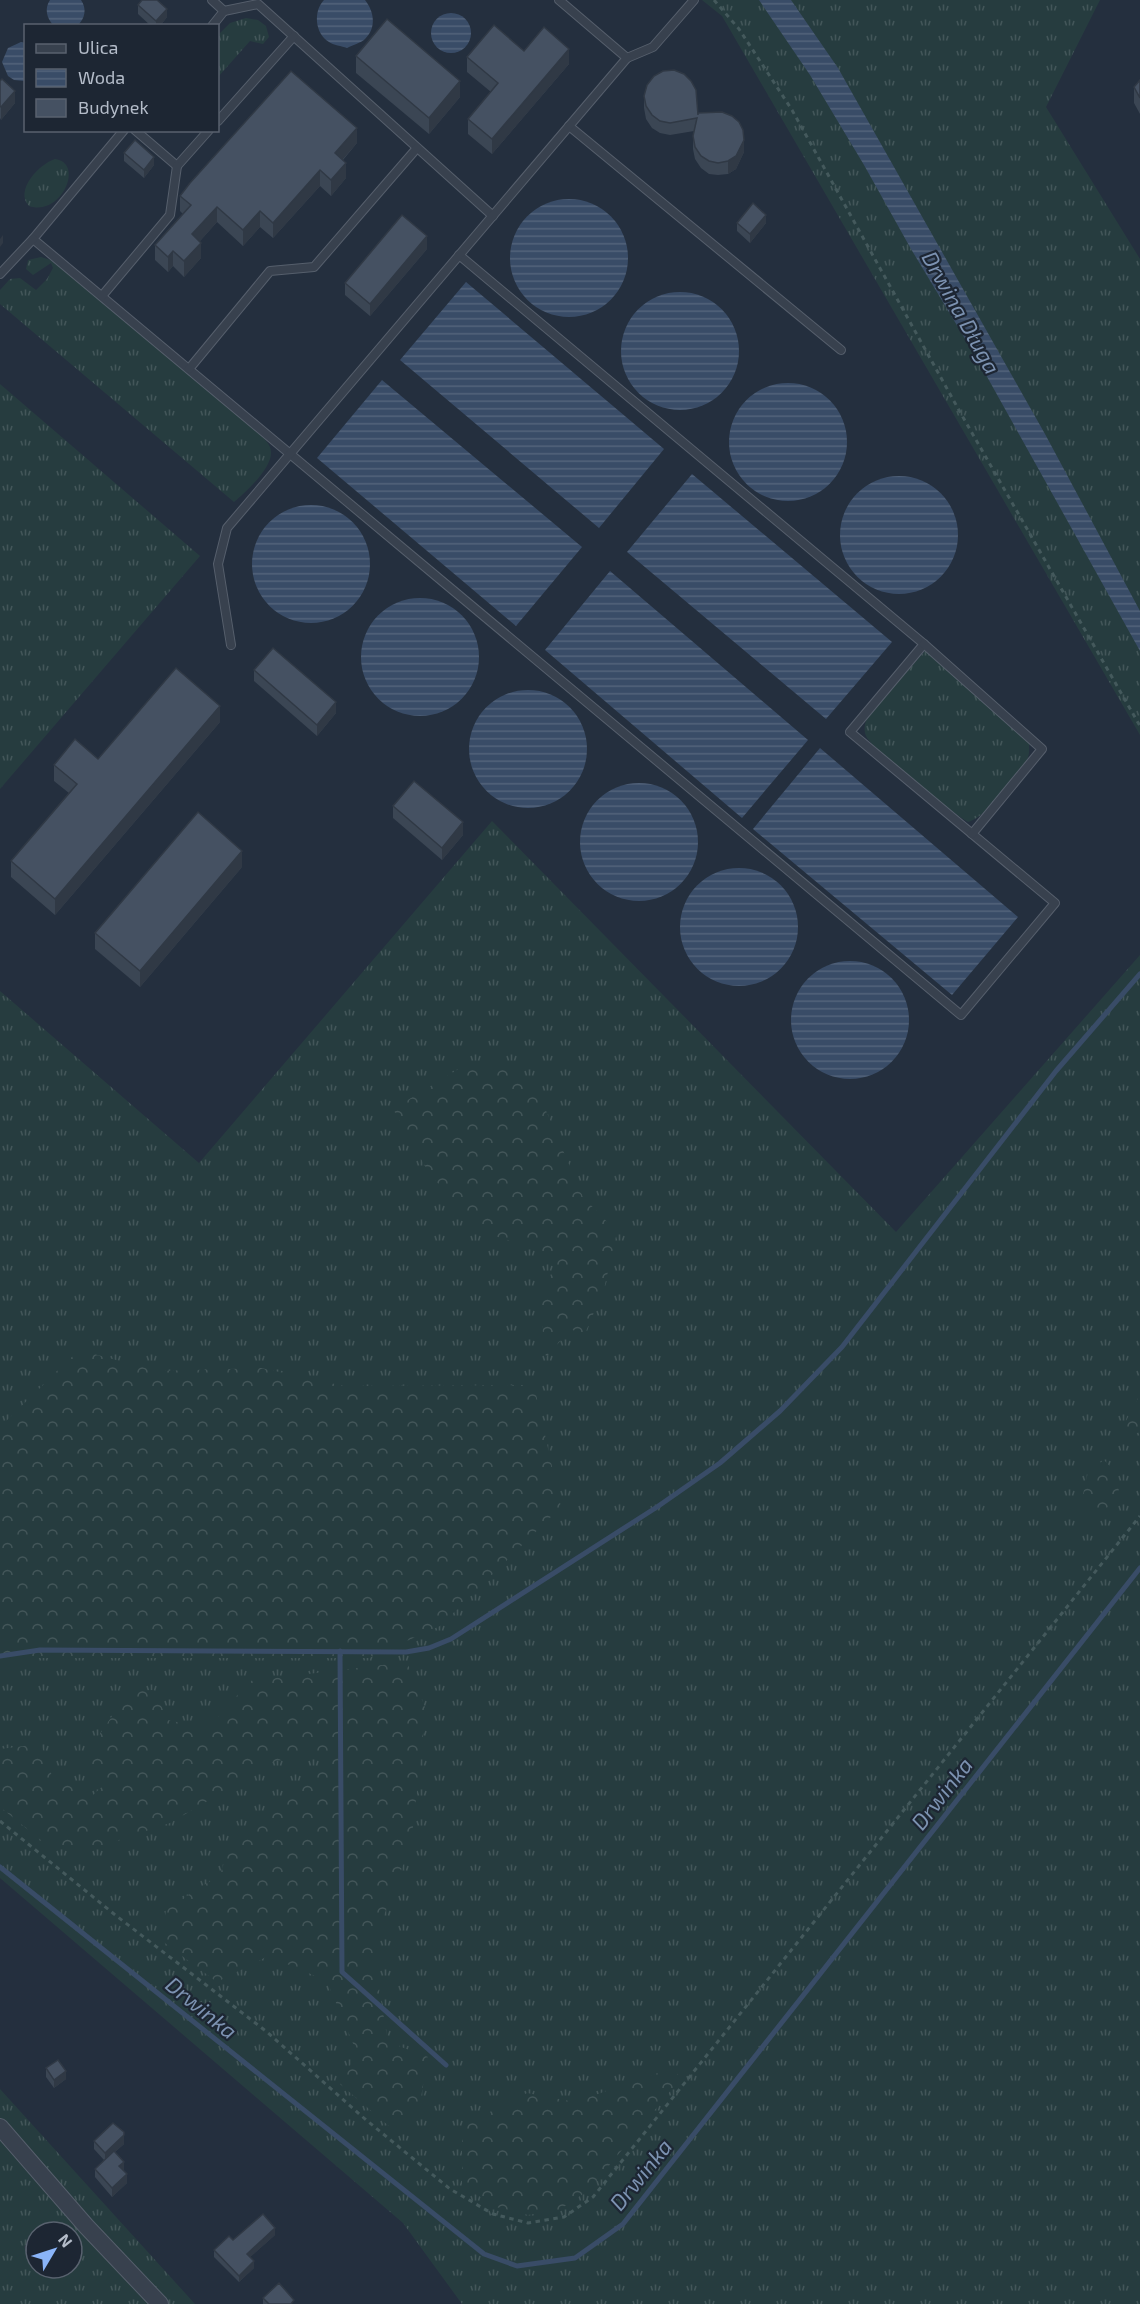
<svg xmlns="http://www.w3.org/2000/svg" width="1140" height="2304" viewBox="0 0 1140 2304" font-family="'Exo 2',sans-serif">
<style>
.grass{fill:url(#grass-tufts);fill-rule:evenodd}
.forest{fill:url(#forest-crowns)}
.water{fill:url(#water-rules)}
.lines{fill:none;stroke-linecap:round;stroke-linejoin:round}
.stream{stroke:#394c67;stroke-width:5}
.service-casing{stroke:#565f6c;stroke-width:10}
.minor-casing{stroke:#565f6c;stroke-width:18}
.path{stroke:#44595c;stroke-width:3;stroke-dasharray:4.5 4.5;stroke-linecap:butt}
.service{stroke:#38414e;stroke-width:8}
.minor{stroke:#38414e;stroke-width:16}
.wall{fill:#3b4654}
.shaded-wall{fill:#303945}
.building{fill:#455162;stroke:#303945;stroke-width:1.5}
.labels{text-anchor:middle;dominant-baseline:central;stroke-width:4.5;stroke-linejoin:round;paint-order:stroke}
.water-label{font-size:22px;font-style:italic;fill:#7c92b1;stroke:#1d2633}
</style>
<defs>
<pattern id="grass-tufts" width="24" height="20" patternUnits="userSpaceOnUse" patternTransform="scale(1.5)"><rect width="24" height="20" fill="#263c3f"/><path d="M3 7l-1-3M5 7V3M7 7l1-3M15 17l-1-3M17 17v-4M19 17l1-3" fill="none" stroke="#435659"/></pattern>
<pattern id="forest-crowns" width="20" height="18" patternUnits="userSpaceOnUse" patternTransform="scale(1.5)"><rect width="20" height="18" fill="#263c3f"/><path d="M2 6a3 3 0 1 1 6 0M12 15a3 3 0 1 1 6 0" fill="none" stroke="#435659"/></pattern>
<pattern id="water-rules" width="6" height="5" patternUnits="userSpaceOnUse" patternTransform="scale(1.5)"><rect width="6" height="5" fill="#394c67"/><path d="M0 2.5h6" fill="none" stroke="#53647b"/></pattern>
</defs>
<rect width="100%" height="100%" fill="#242f3e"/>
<!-- grass -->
<g class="grass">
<path d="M702,0H1100L1046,107L1140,259V735L722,16Z"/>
<path d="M246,18L258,20L266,26L269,37L263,44L250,41L218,77V35L230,23Z"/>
<path d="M55,159C85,163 61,217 29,206C14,191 39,164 55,159Z"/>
<path d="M41,257L54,261L258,432C263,438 271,444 271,452C272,468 245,493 234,502L0,304V290L10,279L20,278L36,290L47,279L53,268L51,263L33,275L26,269L28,260Z"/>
<path d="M0,384L200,556L0,789Z"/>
<path d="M926,650L1029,741C1029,747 1030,754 1027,760C1020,775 984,819 968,822C951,812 873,751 866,736C863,728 865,722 869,714Z"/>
<path d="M492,821L896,1232L1140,955V2304H462L403,2223L0,1878V991L199,1163Z"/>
<path d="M0,2089L195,2304H0ZM36,2232H72V2268H36Z"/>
</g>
<!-- forest -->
<g class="forest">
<path d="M470,1062L519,1073L544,1106L583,1197L617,1232L604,1289L584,1336L571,1329L546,1357L539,1301L559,1256L485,1233L430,1175L393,1109Z"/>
<path d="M79,1350L157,1371L261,1368L344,1386L534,1385L561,1507L440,1626L369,1658H33L0,1669V1427Z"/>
<path d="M1140,1394V1432L1129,1436L1126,1421Z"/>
<path d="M1104,1460L1118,1475L1119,1498L1102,1512L1078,1517L1088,1472Z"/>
<path d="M407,1662L426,1710L411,1844L372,1947L388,2042L428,2057L419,2109L390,2127L340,2084L357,2053L327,1981L268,1956L217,1982L162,1941L166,1909L220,1875L231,1841L323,1769L322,1754L276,1761L170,1823L86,1851L42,1841L0,1807V1749L41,1744L53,1779L93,1795L106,1783L85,1756L129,1691L154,1690L168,1720L207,1729L250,1681Z"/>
<path d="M672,2068L681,2078L589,2190L559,2210L528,2215L496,2207L462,2185V2126L527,2093L575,2102Z"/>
</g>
<!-- water -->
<g class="water">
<path d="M50,0H81C87,9 85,18 78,25H53C47,18 44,9 50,0Z"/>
<path d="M324,0H365C374,11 377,28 365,39C361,43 352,45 347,48C342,46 333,45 329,42C315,34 313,11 324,0Z"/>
<path d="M759,0H791L838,68L1045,434L1140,611V651L976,357L911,249L864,165L810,75Z"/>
<circle cx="451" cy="33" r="20"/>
<path d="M21,42L26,43L25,81L14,80L8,76L2,62L8,48Z"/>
<circle cx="569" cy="258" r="59"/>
<path d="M466,282L664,449L599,528L400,360Z"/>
<circle cx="680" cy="351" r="59"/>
<path d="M382,380L582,547L516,626L317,458Z"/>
<circle cx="788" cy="442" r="59"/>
<path d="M692,474L892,642L826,719L627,552Z"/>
<circle cx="899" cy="535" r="59"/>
<circle cx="311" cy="564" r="59"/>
<path d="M610,571L808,740L742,818L545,650Z"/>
<circle cx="420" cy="657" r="59"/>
<circle cx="528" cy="749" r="59"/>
<path d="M820,748L1018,917L952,995L753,829Z"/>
<circle cx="639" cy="842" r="59"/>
<circle cx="739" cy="927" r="59"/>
<circle cx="850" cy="1020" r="59"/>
</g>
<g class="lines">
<!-- stream -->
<g class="stream">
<path d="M340,1651L342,1972L446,2065"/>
<path d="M0,1656L40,1650L406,1652L429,1648L451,1639L657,1507L720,1463L780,1411L842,1347L1056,1071L1140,974"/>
<path d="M0,1867L484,2254L517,2266L575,2258L623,2224L1140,1568"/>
</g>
<!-- service casing -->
<g class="service-casing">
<g id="service">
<path d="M212,0L224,11L258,4L493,216"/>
<path d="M212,26L224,11"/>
<path d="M627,58L653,47L694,0"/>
<path d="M218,121L294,36"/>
<path d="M569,126L841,350"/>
<path d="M124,130L33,239L961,1015L1055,903L850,732L924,644L459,255"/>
<path d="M135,130L177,166L209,130"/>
<path d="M0,274L33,239"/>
<path d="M102,296L170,215L177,166"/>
<path d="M189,369L270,271L314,267L417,148"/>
<path d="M924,644L1042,749L972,834"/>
<path d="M231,645L218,564L227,528L627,58L559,0"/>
</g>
</g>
<!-- minor casing -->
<g class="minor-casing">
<path id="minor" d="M0,2127L86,2226L160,2304"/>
</g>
<!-- path -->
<g class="path">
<path d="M714,0L739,29L792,110L960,412L1140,726"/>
<path d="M0,1821L114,1914L267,2032L365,2119L450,2189L493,2214L528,2223L564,2217L593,2197L1140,1516"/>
</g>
<!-- service -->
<use href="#service" class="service"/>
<!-- minor -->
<use href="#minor" class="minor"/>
</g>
<!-- wall -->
<g class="wall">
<path d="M138,5L167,17L160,26H151L138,14Z"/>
<path d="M524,51L569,64L492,154L468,134V119L491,92L467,72V57Z"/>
<path d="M356,56L460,97L429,134L356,73Z"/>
<path d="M1140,80V114L1134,103V87Z"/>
<path d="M0,81L15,103L1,120L0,118Z"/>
<path d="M644,96L698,115L744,152L736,169L728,174L718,175L709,174L701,168L695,159L693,149V136L694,131L670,135L660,133L652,128L646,119L644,108Z"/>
<path d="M357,143L343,160L346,178L331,196L320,186L273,238L260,227L243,246L217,222L200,241L201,258L184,277L173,266L168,272L155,260V245L183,214L180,211V196Z"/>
<path d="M124,153L154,165L144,178L124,161Z"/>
<path d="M737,223H766L750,243L737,231Z"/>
<path d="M427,249L370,316L345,295V283Z"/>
<path d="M254,670L336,713L317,736L254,681Z"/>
<path d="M220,722L55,915L11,877V861L69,793L54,781V765L98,759Z"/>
<path d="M393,806L463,835L442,860L393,818Z"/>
<path d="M242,867L140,987L95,949V933Z"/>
<path d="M46,2068L66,2079L54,2088L46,2077Z"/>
<path d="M94,2141L124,2144L115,2152L124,2171L127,2183L112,2197L95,2177V2169L104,2160L94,2149Z"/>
<path d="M275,2235L250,2257L254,2268L239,2282L214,2257V2250L233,2240Z"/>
<path d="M36,2239V2259L35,2261L25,2251V2247Z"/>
<path d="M263,2298L291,2304H263Z"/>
</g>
<!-- shaded-wall -->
<g class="shaded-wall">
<path d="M167,9V17L160,26H156V21Z"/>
<path d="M569,49V64L492,154V139Z"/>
<path d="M460,81V97L429,134V118Z"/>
<path d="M15,91V103L1,120V107Z"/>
<path d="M357,128V143L335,168V153Z"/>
<path d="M744,140V152L736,169L728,174V161Z"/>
<path d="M154,157V165L144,178V170Z"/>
<path d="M346,163V178L331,196V180Z"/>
<path d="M320,170V186L273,238V223Z"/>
<path d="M217,207V222L192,250V234Z"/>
<path d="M260,211V227L243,246V230Z"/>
<path d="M766,215V223L750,243V234Z"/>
<path d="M3,235V243L0,247V239Z"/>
<path d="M427,236V249L370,316V304Z"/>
<path d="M201,243V258L184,277V261Z"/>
<path d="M173,251V266L168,272V257Z"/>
<path d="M336,702V713L317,736V725Z"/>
<path d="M220,706V722L55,915V899Z"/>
<path d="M463,822V835L442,860V848Z"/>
<path d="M242,851V867L140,987V971Z"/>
<path d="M66,2071V2079L54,2088V2080Z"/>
<path d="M124,2135V2144L105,2161V2153Z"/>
<path d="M124,2162V2171L119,2166Z"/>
<path d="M127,2174V2183L112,2197V2188Z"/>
<path d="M275,2228V2235L247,2260V2254Z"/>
<path d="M254,2261V2268L239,2282V2276Z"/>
</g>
<!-- building -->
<g class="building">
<path d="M142,0H157L167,9L156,21L138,5Z"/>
<path d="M387,19L460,81L429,118L356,56Z"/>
<path d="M494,25L524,51L544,27L569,49L492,139L468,119L498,83L467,57Z"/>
<path d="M674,70L684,74L691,81L696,90L698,115V113L722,112L732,116L739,122L743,130L744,140L736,156L728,161L718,163L709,161L701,156L695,147L693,136L697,118L670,123L660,121L652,115L646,106L644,96L647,85L654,76L663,71Z"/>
<path d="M291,71L357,128L335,153L346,163L331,180L320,170L273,223L260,211L243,230L217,207L192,234L201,243L184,261L173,251L168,257L155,245L191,205L180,196L190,183Z"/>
<path d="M2,79L15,91L1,107L0,106V81Z"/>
<path d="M1140,80V98L1134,87Z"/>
<path d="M135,140L154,157L144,170L124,153Z"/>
<path d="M753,203L766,215L750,234L737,223Z"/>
<path d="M402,215L427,236L370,304L345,283Z"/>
<path d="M273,648L336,702L317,725L254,670Z"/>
<path d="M176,668L220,706L55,899L11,861L77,784L54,765L75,739L98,759Z"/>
<path d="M414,781L463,822L442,848L393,806Z"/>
<path d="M198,812L242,851L140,971L95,933Z"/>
<path d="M58,2060L66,2071L54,2080L46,2068Z"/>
<path d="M113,2123L124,2132V2135L105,2153L94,2141Z"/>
<path d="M114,2151L124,2162L119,2166L127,2174L112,2188L95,2169Z"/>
<path d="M263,2214L275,2228L247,2254L254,2261L239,2276L214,2250L229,2236L233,2240Z"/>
<path d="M35,2238L36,2239V2255L35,2256L25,2247Z"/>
<path d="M279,2283L294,2300L291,2304H269L263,2298Z"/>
</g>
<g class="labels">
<!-- water labels -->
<g class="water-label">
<text transform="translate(962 312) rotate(61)">Drwina Długa</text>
<text transform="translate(941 1793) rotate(-52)">Drwinka</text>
<text transform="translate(202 2007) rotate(39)">Drwinka</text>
<text transform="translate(640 2174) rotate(-51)">Drwinka</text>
</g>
</g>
<!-- legend -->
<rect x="24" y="24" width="195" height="108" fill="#1d2633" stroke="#59626f" stroke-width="1.5"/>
<rect x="36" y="44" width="30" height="9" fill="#38414e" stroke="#59626f" stroke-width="1.5"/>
<text x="78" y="54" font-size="18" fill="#b4bcc9">Ulica</text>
<rect x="36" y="69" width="30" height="18" fill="url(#water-rules)" stroke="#59626f" stroke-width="1.5"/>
<text x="78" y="84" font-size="18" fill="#b4bcc9">Woda</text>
<rect x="36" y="99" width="30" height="18" fill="#455162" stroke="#59626f" stroke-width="1.5"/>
<text x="78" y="114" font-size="18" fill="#b4bcc9">Budynek</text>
<!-- north arrow -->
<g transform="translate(54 2250) rotate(51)"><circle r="28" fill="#1d2633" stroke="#59626f" stroke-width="1.5"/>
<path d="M0-4.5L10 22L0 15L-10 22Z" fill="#8ab4f8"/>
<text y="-9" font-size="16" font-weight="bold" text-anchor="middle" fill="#b4bcc9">N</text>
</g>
</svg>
